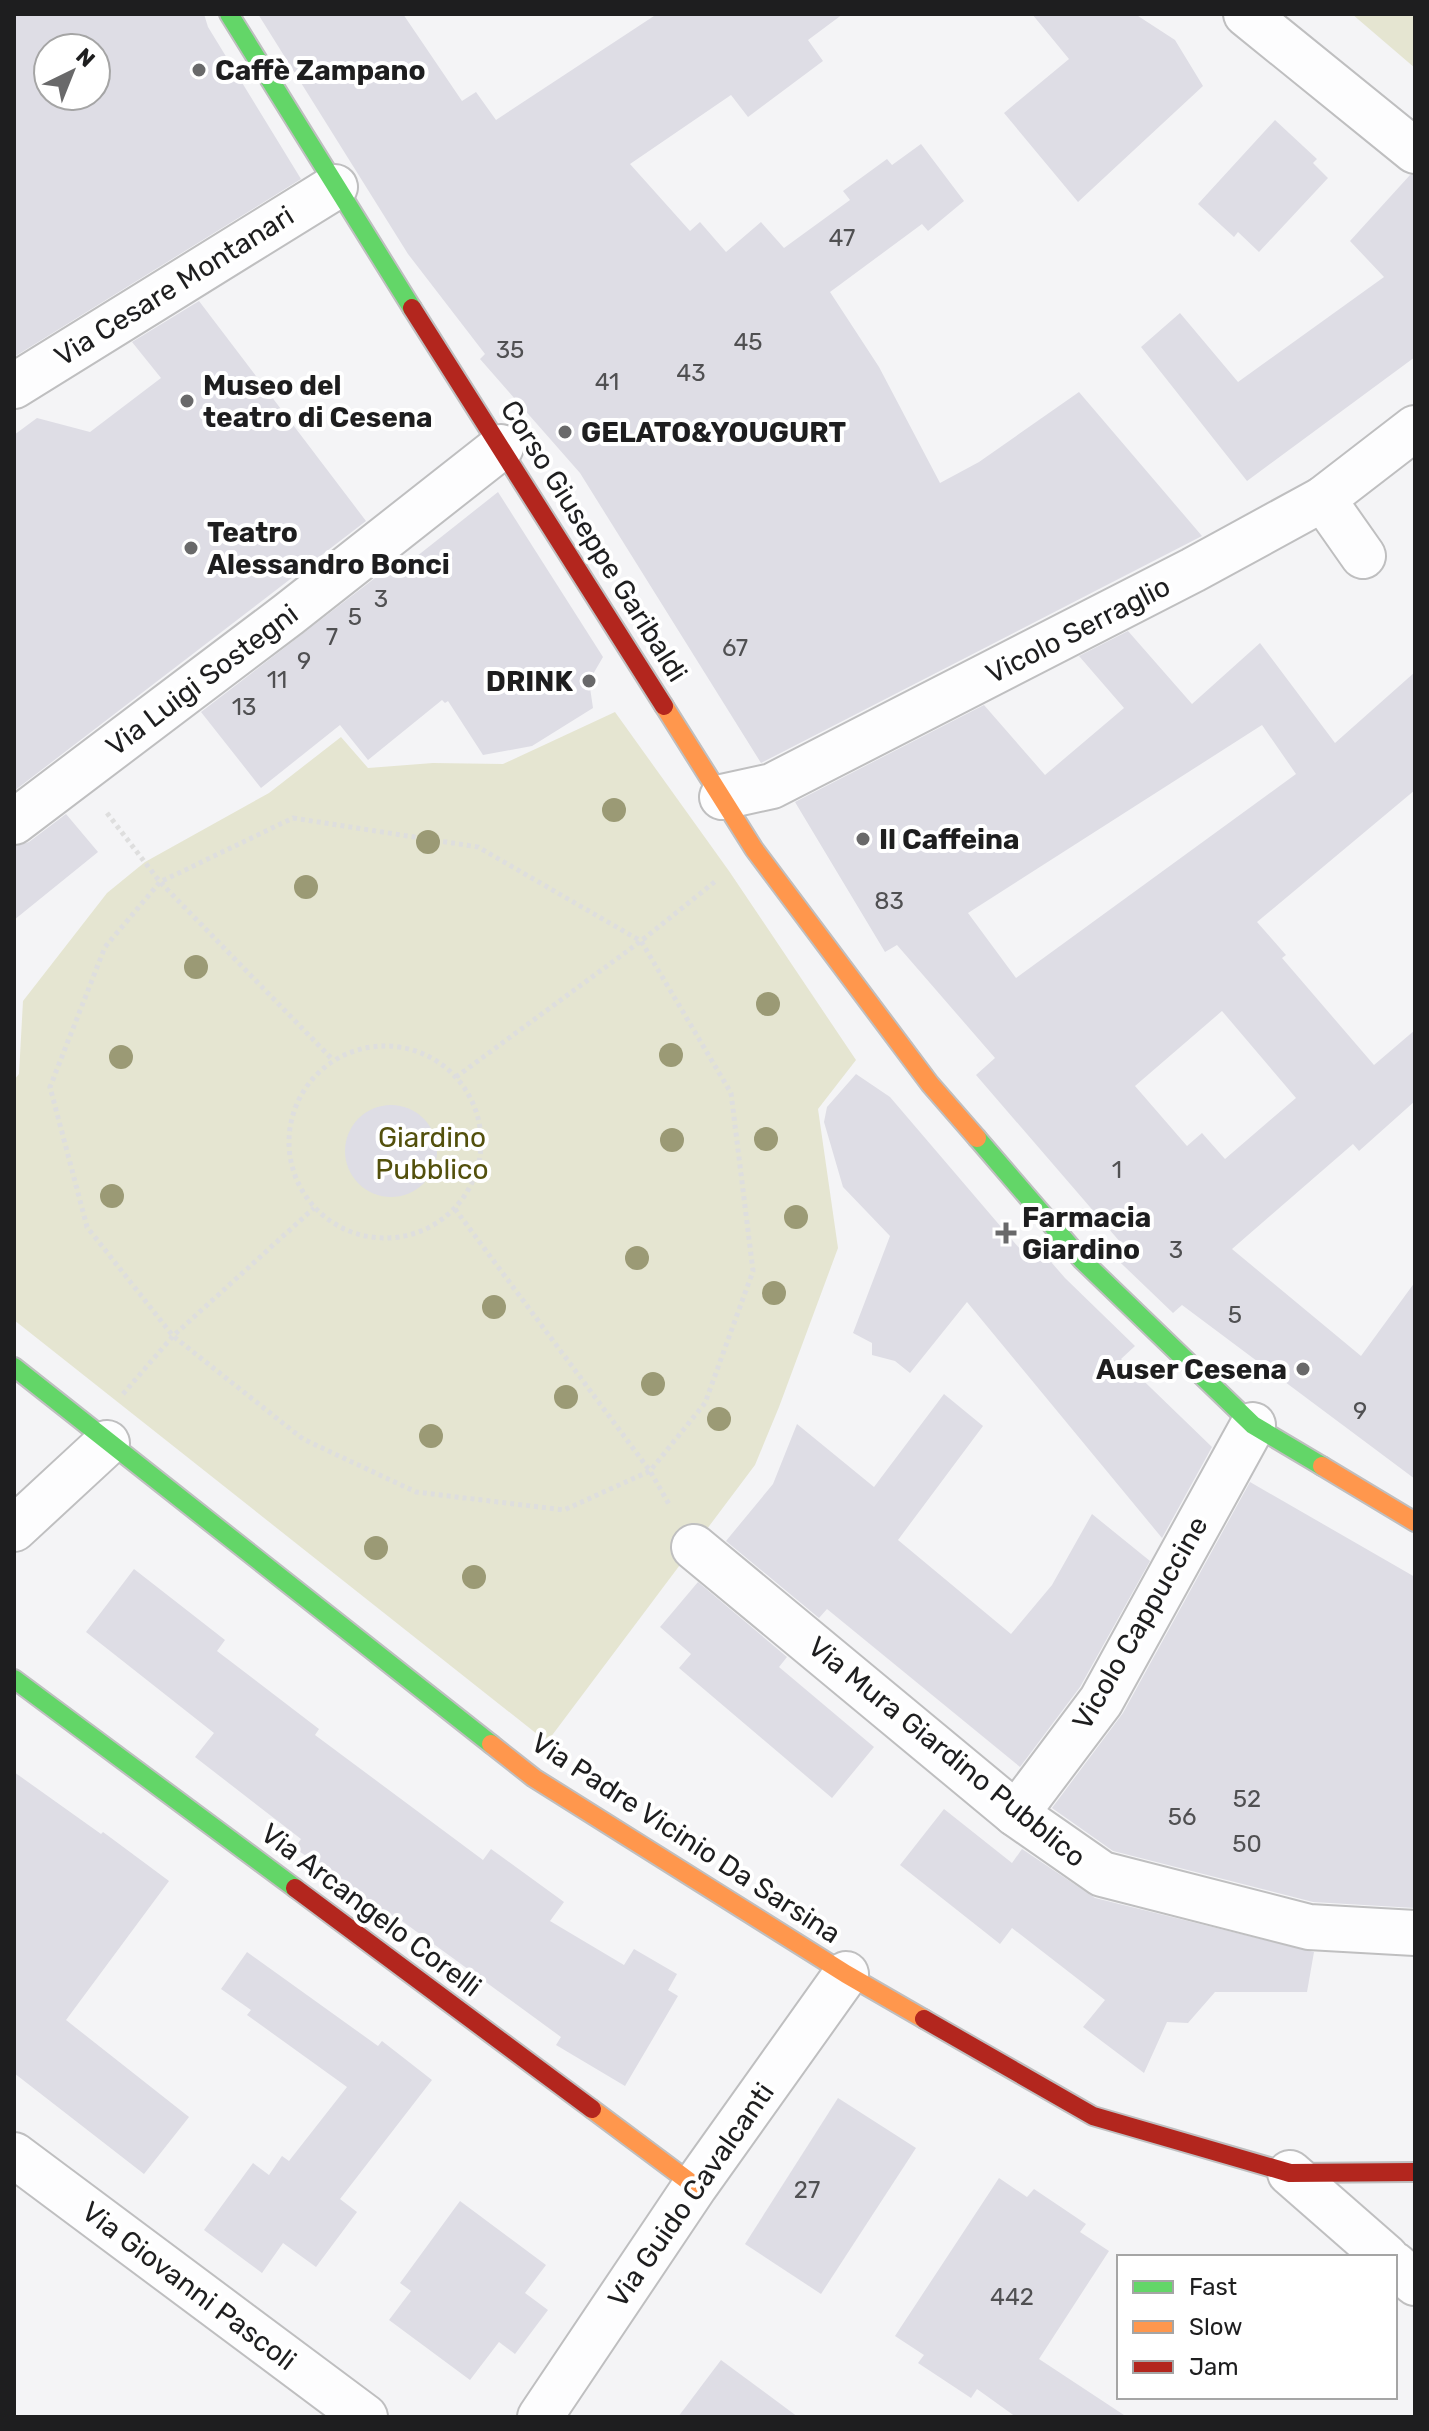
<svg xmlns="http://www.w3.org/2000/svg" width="1429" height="2431" viewBox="0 0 1429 2431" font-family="Rubik,sans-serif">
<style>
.green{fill:#e5e5d1}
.building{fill:#dedde5;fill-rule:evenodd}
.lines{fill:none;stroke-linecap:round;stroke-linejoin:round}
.street-casing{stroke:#bfbfc0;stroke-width:48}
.fast-casing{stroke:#bfbfc0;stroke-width:22}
.slow-casing{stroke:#bfbfc0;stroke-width:22}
.jam-casing{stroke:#bfbfc0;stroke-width:22}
.path{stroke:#dedede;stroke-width:5;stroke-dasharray:4 4;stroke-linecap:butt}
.street{stroke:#fdfdfe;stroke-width:44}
.fast{stroke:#63d668;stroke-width:18}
.slow{stroke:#ff974d;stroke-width:18}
.jam{stroke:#b3261e;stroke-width:18}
.tree{fill:#9b9a75}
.poi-dot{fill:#69696a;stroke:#fff;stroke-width:3}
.labels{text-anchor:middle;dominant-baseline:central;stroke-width:8;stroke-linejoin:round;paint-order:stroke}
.number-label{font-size:24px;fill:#505052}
.poi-label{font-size:28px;font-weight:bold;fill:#1e1e1f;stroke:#fff;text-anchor:start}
.street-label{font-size:28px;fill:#1e1e1f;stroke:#fff}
.park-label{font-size:28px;fill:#53500c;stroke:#fff}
</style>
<rect width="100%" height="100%" fill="#f4f4f6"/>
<!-- green -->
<g class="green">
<path d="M1352,14H1415V68Z"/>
<path d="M615,712L729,871L856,1060L818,1109L838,1248L779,1407L755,1465L547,1742L14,1320V1080L19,1074L23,1001L107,893L145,862L269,793L341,737L368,768L433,763L503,764Z"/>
</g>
<!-- building -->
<g class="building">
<path d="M14,14H204L208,27L301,179L14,357ZM48,48H96V96H48Z"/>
<path d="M258,14H403L462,101L476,92L496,120L657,14H843L808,40L823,61L748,117L731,95L630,164L690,231L700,222L726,252L761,222L784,248L850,200L843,191L887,159L892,165L921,144L964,201L928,231L922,224L830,292L879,367L940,483L979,462L1079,392L1202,536L761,763L580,473L480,359L485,354L408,254Z"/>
<path d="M1032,14H1135L1175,40L1203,86L1078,202L1004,113L1069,59Z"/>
<path d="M1275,120L1317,159L1313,163L1328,178L1259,252L1238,232L1234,237L1198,204Z"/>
<path d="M1410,175H1415V357L1247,481L1141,347L1180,313L1238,382L1384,277L1350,241Z"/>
<path d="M199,301L366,521L14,791V435L37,418L90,432L161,378L132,342Z"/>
<path d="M498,492L603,657L589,681L593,708L532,746L483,755L448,701L445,703L442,700L368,760L340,725L261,788L201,712L397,561L402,568Z"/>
<path d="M1128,631L1192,704L1260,643L1335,743L1415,672V790L1257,922L1286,955L1282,958L1374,1065L1415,1030V1101L1359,1151L1353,1144L1232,1249L1361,1356L1415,1282V1479L1182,1305L1173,1313L1100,1243L1096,1238L1122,1256L1127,1250L976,1075L995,1058L897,945L885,952L795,802L984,705L1045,775L1124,708L1079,656ZM1262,725L1296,774L1016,978L968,913ZM1222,1011L1296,1098L1225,1159L1202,1133L1187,1146L1135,1086Z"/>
<path d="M66,814L98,852L14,920V846L29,842Z"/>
<path d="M856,1074L890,1097L1020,1249L1032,1240L1065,1278L1135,1346L1121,1359L1212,1447L1162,1538L967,1302L910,1373L895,1361L872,1355V1343L853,1333L890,1236L843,1187L824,1122L827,1107Z"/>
<circle cx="391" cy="1151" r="46"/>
<path d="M944,1394L983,1426L898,1540L1011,1634L1052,1585L1092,1514L1150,1561L1080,1687L1020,1767L827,1609L819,1618L726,1541L773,1484L797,1424L874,1487Z"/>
<path d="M1250,1482L1415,1577V1908L1313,1902L1113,1851L1052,1808L1123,1713Z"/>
<path d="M134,1569L225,1640L217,1651L319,1729L315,1735L483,1860L491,1849L564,1902L550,1921L624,1965L634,1949L677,1974L668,1990L678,1996L625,2086L556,2045L561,2037L402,1921L399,1925L295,1848L301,1839L195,1757L214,1733L86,1632Z"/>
<path d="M698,1582L787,1657L779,1667L874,1747L832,1798L679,1668L691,1654L660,1627Z"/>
<path d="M14,1772L101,1834L103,1832L169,1881L66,2020L189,2117L144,2174L14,2073Z"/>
<path d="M944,1809L1012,1863L1022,1849L1095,1898L1314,1952L1307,1992H1215L1188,2023L1167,2022L1144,2073L1083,2027L1105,2000L1012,1928L1000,1944L900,1865Z"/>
<path d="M247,1952L378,2046L382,2041L432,2080L340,2199L357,2212L316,2267L283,2243L262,2273L204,2230L253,2163L269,2175L282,2156L289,2161L347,2087L247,2015L251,2010L221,1989Z"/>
<path d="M838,2098L916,2148L821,2294L745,2244Z"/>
<path d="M999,2178L1027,2197L1034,2189L1086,2224L1080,2232L1109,2251L1039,2359L1127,2417H1016L977,2389L971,2398L918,2363L924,2355L895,2336Z"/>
<path d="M460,2201L546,2265L525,2293L548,2310L515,2354L499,2342L470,2380L389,2320L411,2291L400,2283Z"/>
<path d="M721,2360L798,2417H678Z"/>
</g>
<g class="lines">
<!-- street casing -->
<g class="street-casing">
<g id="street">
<path d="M1246,14L1415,151"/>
<path d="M14,386L335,187"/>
<path d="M1323,499L1363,556"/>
<path d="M722,797L772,786L1193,570L1323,499L1415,428"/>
<path d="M14,822L289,614L501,447"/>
<path d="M14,1529L107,1443"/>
<path d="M694,1547L1016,1814L1102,1874L1309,1927L1415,1933"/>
<path d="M1016,1814L1101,1701L1253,1425"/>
<path d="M14,2155L365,2417"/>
<path d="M1290,2173L1386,2257"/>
<path d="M1395,2265L1415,2283"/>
<path d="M540,2417L695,2186L846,1974"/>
</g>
</g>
<!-- fast casing -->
<g class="fast-casing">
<g id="fast">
<path d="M229,14L412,308"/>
<path d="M977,1138L1082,1260L1253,1425L1322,1466"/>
<path d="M14,1367L491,1744"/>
<path d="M14,1679L295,1888"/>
</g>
</g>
<!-- slow casing -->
<g class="slow-casing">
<g id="slow">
<path d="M664,706L754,849L930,1084L977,1138"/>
<path d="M1322,1466L1415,1522"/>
<path d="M491,1744L534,1778L846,1974L924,2019"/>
<path d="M592,2109L695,2186"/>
</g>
</g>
<!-- jam casing -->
<g class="jam-casing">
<g id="jam">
<path d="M412,308L664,706"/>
<path d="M295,1888L592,2109"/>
<path d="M924,2019L1093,2116L1290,2173L1415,2172"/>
</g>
</g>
<!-- path -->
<g class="path">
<path d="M107,813L160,882L333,1060"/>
<path d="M293,818L478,847L641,941L731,1093L753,1271L705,1403L650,1471L564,1510L416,1492L303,1439L173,1336L87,1227L50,1087L105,947L160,882Z"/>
<circle cx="385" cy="1142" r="96"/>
<path d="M456,1077L641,941L717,880"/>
<path d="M455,1209L650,1471L670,1506"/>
<path d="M123,1394L173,1336L314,1208"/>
</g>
<!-- street -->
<use href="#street" class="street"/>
<!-- fast -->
<use href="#fast" class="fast"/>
<!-- slow -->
<use href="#slow" class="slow"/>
<!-- jam -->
<use href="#jam" class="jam"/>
</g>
<!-- trees -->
<g class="tree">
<circle cx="614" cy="810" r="12"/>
<circle cx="428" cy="842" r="12"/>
<circle cx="306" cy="887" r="12"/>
<circle cx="196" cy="967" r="12"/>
<circle cx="768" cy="1004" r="12"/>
<circle cx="671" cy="1055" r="12"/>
<circle cx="121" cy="1057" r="12"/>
<circle cx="766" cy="1139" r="12"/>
<circle cx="672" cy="1140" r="12"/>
<circle cx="112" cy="1196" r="12"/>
<circle cx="796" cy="1217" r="12"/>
<circle cx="637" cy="1258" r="12"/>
<circle cx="774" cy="1293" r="12"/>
<circle cx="494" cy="1307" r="12"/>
<circle cx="653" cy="1384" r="12"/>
<circle cx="566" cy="1397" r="12"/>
<circle cx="719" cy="1419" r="12"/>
<circle cx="431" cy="1436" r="12"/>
<circle cx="376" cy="1548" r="12"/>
<circle cx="474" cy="1577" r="12"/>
</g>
<!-- markers -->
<g class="poi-dot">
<circle cx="199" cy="70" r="8"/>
<circle cx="187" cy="401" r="8"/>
<circle cx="565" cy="432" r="8"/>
<circle cx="191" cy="548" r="8"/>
<circle cx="589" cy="681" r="8"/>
<circle cx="863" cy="839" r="8"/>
<path d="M1002 1221h8v8h8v8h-8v8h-8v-8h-8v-8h8z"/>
<circle cx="1303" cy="1369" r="8"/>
</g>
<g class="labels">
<!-- number labels -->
<g class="number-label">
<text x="842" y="238">47</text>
<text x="748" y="342">45</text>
<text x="510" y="350">35</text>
<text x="691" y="373">43</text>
<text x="607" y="382">41</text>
<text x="381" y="599">3</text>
<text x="355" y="617">5</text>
<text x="332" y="637">7</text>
<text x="735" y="648">67</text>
<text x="304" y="661">9</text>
<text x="277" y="680">11</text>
<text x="244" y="707">13</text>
<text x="889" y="901">83</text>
<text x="1117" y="1170">1</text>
<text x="1176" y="1250">3</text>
<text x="1235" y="1315">5</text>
<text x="1360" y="1411">9</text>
<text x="1247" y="1799">52</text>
<text x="1182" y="1817">56</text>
<text x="1247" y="1844">50</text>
<text x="807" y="2190">27</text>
<text x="1012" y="2297">442</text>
</g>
<!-- poi labels -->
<g class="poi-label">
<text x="215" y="70">Caffè Zampano</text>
<text x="203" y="385">Museo del<tspan x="203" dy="32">teatro di Cesena</tspan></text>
<text x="581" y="432">GELATO&amp;YOUGURT</text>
<text x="207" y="532">Teatro<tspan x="207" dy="32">Alessandro Bonci</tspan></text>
<text x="573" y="681" text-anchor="end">DRINK</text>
<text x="879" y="839">Il Caffeina</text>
<text x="1022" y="1217">Farmacia<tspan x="1022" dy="32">Giardino</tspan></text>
<text x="1287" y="1369" text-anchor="end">Auser Cesena</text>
</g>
<!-- street labels -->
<g class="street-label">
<text transform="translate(174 286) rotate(-32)">Via Cesare Montanari</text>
<text transform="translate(594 541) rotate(58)">Corso Giuseppe Garibaldi</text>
<text transform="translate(1078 630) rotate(-27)">Vicolo Serraglio</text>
<text transform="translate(202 680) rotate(-37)">Via Luigi Sostegni</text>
<text transform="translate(1140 1623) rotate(-60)">Vicolo Cappuccine</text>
<text transform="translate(947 1752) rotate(39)">Via Mura Giardino Pubblico</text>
<text transform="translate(686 1838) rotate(33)">Via Padre Vicinio Da Sarsina</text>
<text transform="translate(371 1910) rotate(37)">Via Arcangelo Corelli</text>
<text transform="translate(691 2195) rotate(-55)">Via Guido Cavalcanti</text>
<text transform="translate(189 2286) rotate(37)">Via Giovanni Pascoli</text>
</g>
<!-- park labels -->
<g class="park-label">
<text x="432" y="1137">Giardino<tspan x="432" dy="32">Pubblico</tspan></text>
</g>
</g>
<!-- border -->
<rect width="1429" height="2431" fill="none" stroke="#1e1e1f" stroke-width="32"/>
<!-- legend -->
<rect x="1117" y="2255" width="280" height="144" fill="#ffffff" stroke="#a5a5a5" stroke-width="2"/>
<rect x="1133" y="2281" width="40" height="12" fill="#63d668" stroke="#a5a5a5" stroke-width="2"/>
<text x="1189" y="2295" font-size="24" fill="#1e1e1f">Fast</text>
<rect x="1133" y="2321" width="40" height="12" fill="#ff974d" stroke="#a5a5a5" stroke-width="2"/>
<text x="1189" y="2335" font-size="24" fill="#1e1e1f">Slow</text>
<rect x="1133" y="2361" width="40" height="12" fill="#b3261e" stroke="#a5a5a5" stroke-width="2"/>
<text x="1189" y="2375" font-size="24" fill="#1e1e1f">Jam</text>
<!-- north arrow -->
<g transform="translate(72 72) rotate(43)"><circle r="38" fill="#ffffff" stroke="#a5a5a5" stroke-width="2"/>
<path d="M0-6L14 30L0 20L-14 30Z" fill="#69696a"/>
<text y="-12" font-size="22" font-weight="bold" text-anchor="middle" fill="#1e1e1f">N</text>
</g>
</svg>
